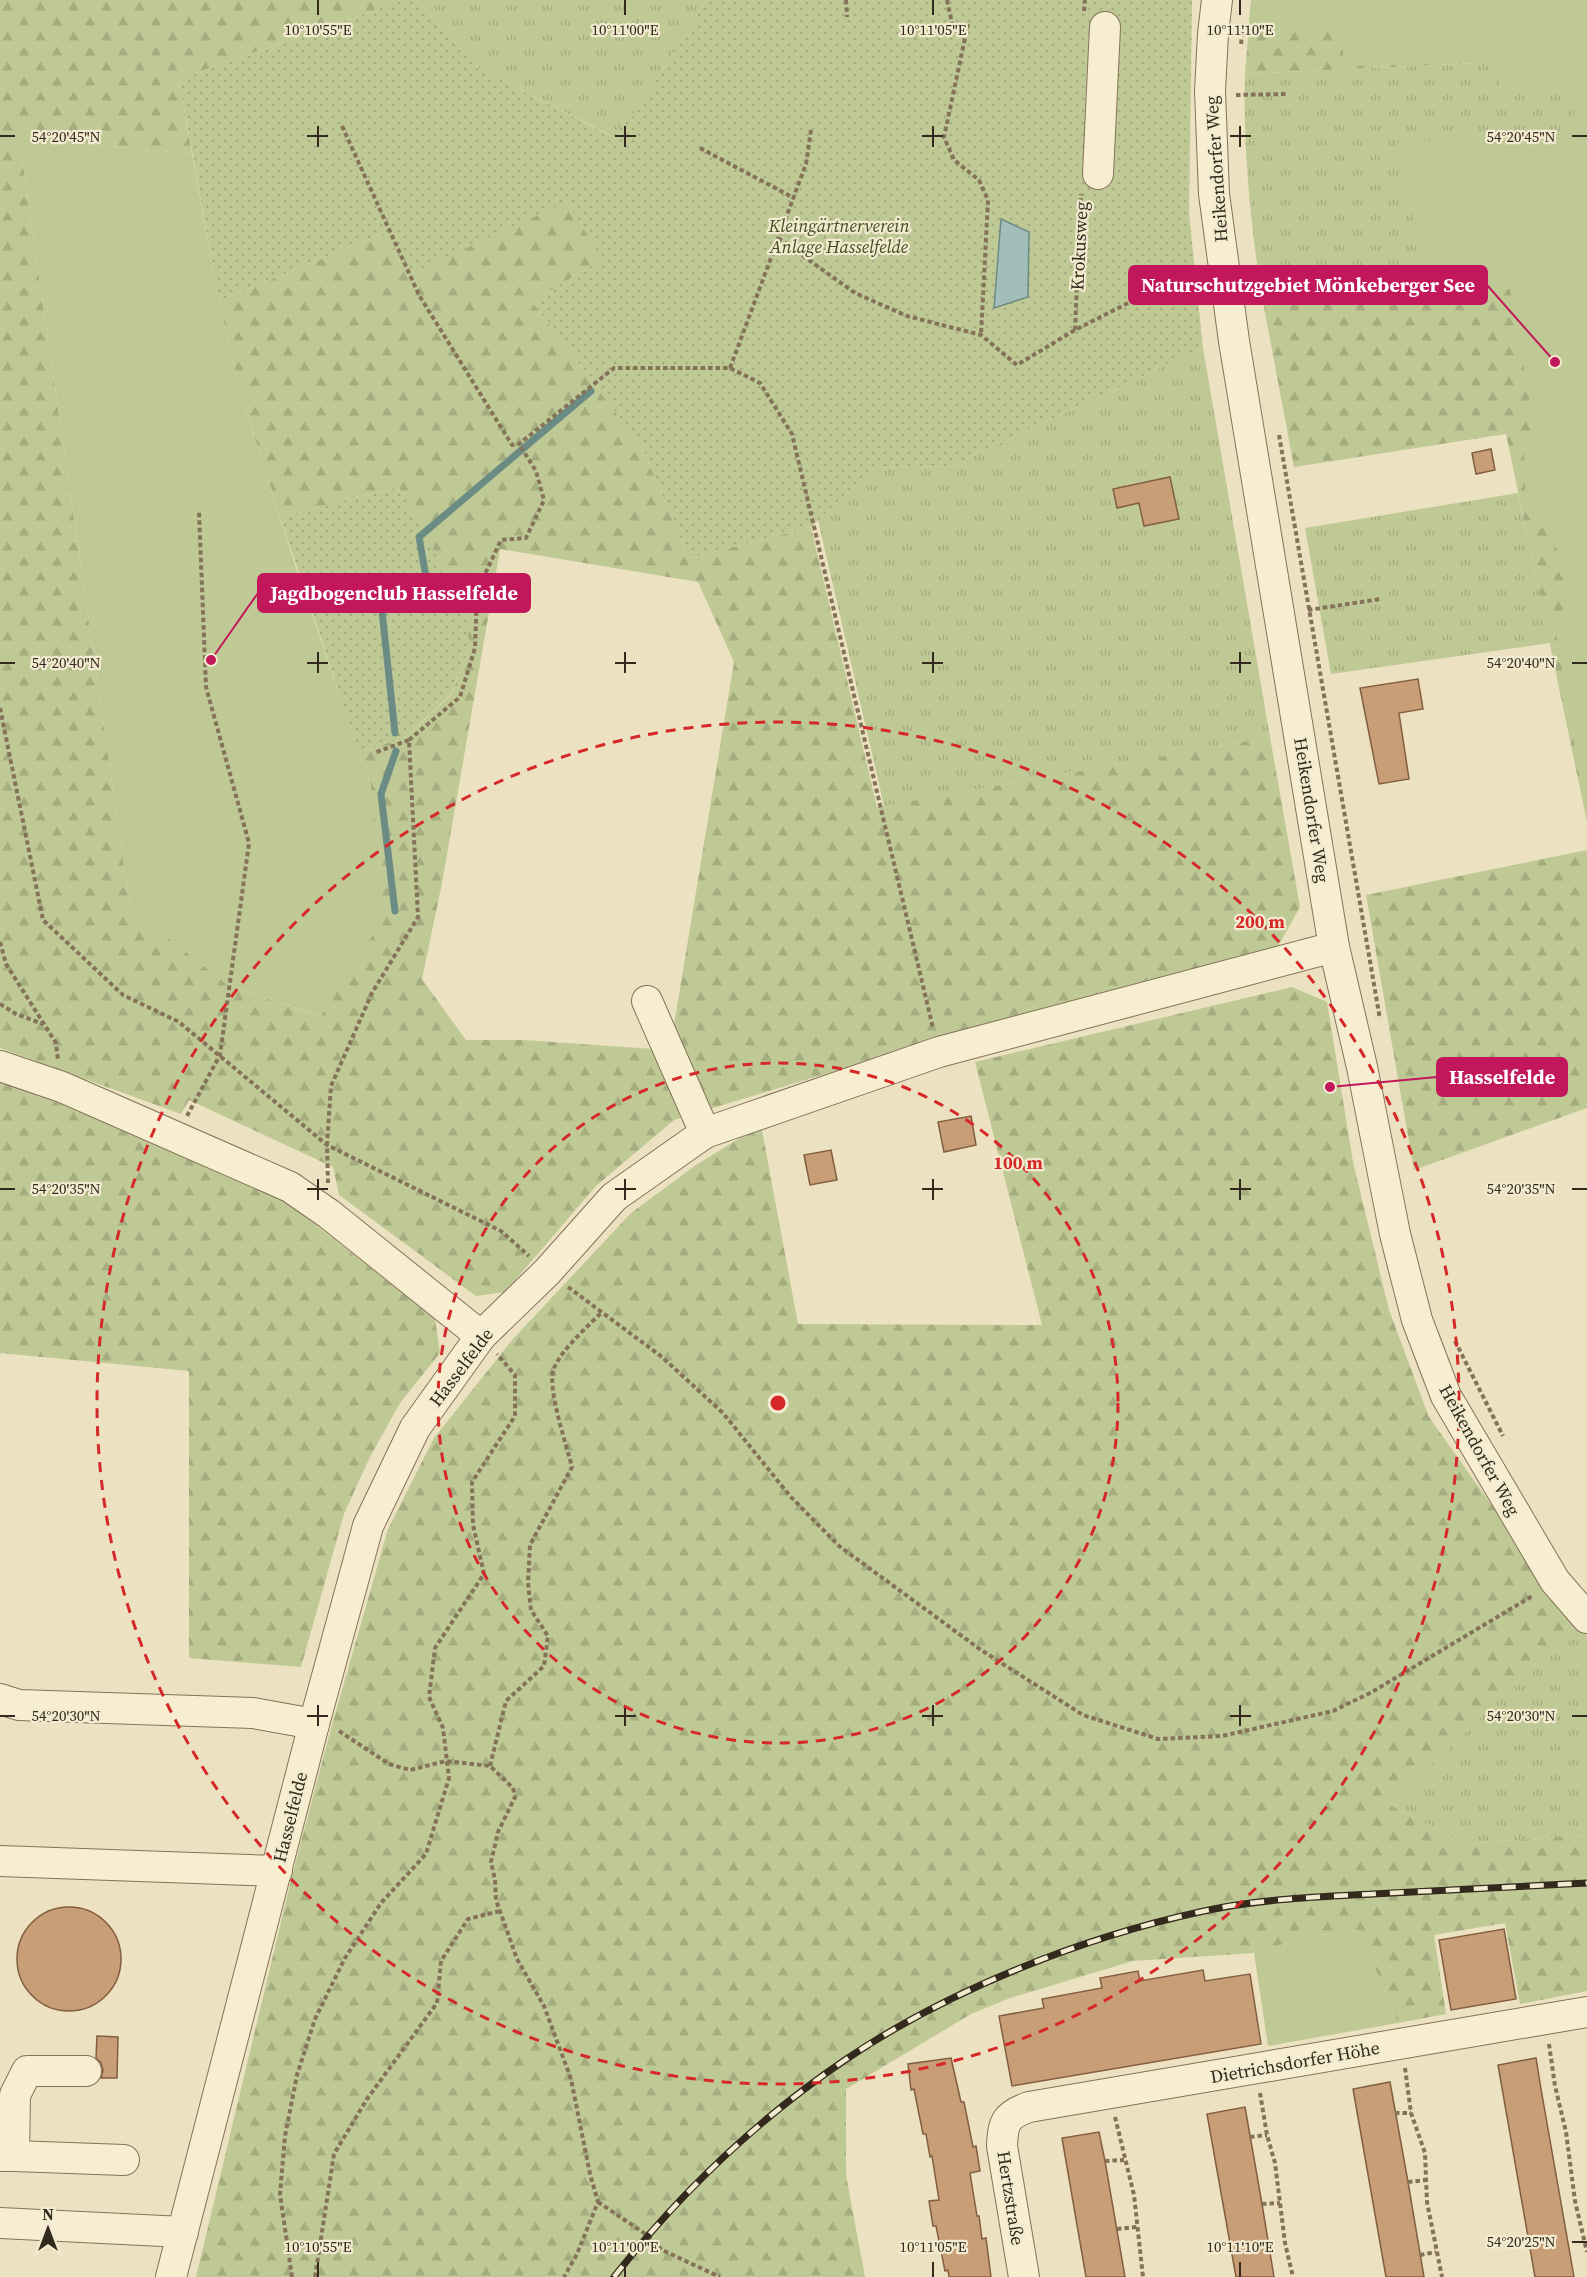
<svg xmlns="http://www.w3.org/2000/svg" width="1587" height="2277" viewBox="0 0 1587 2277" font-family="'Source Serif 4',serif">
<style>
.grass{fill:url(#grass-tufts)}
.forest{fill:url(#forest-firs);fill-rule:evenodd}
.park{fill:#bfc995}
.garden{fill:url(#garden-dots)}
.water{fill:#a3beb8;stroke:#6b8b85;stroke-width:1.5}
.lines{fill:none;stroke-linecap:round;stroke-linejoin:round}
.stream{stroke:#6b8b85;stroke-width:7}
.building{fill:#c89e77;stroke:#825e40;stroke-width:1.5}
.minor-casing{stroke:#847259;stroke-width:32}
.path{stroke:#847259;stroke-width:4;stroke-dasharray:4.5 3;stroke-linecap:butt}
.minor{stroke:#f7eed2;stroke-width:30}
.rail-casing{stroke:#34291d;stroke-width:7}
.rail{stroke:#f3ebcf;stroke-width:4.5;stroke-dasharray:14;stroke-linecap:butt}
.ticks{fill:none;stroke:#34291d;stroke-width:2}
.ring{fill:none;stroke:#d62828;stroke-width:3;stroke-dasharray:10 8}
.labels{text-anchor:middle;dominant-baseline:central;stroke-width:4.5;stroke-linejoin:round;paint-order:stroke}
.street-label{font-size:18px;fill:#34291d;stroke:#f3ebcf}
.park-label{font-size:18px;font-style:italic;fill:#424f24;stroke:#f3ebcf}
.ticks-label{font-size:15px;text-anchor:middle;fill:#34291d;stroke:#f3ebcf;stroke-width:4.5;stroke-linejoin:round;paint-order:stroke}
.centre{fill:#d62828;stroke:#f3ebcf;stroke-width:3}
.ring-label{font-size:18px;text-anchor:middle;font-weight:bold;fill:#d62828;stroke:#f3ebcf;stroke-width:4.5;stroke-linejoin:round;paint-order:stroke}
.leader{fill:none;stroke:#c2185b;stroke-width:2}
.callout-dot{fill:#c2185b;stroke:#f3ebcf;stroke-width:2}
.callout{fill:#c2185b;stroke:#c2185b;stroke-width:2}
.callout-label{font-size:20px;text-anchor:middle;font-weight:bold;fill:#fff}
</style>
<defs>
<pattern id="grass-tufts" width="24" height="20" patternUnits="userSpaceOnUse" patternTransform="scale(1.5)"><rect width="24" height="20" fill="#bfc995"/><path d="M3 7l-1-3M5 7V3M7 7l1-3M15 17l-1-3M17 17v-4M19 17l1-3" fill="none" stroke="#a5ad80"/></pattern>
<pattern id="forest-firs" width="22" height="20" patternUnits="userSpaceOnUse" patternTransform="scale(1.5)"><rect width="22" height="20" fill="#bfc995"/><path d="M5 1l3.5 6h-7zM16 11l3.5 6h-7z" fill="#a5ad80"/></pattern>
<pattern id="garden-dots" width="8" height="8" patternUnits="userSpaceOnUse" patternTransform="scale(1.5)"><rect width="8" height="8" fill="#bfc995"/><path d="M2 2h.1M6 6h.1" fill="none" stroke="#a5ad80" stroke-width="1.8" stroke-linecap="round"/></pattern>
</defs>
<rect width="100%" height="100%" fill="#ece1c0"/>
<!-- grass -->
<g class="grass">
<path d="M416,0H707L634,115L612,136L480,69Z"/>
<path d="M1498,62L1501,92L1573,86L1587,264L1422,293L1260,286C1250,216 1243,146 1245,74Z"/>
<path d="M1203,348L1270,737L884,806L818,520L874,468L951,466Z"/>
<path d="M1518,493L1550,643L1331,674L1305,528Z"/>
<path d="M1576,1624L1587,1636V1835L1464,1844L1390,1805Z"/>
</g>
<!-- forest -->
<g class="forest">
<path d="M0,0H404L179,79L192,154L19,137L130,907L229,986L320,1016L371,786L359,752L406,737L451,695L470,646L399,487L280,517L242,398L219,301L383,233L408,275L566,201L604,259L532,301L643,449L689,558L811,527L877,807L1270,737L1300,907L1276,950L950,1036L674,1120L596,1186L505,1292L476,1296L339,1195L333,1167L189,1100L181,1114L0,1048ZM500,549L698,582L734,662L673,1031L668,1050L524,1040H466L422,979L442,883Z"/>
<path d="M1251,0H1587L1573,86L1501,92L1497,62L1245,74Z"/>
<path d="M1587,264V822L1506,434L1294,467L1260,286L1422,293L1536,267Z"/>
<path d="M1587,850V1108L1414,1170L1366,895Z"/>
<path d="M1292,987L1327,1002L1353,1162L1389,1310L1429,1417L1576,1624L1390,1805L1464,1844L1587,1835V1991L1520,2004L1505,1923L1434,1935L1446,2014L1398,2023L1359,1930L1311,1936L1254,1953L1133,1961L1010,1998L971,2014L846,2089V2175L865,2277H196L292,1876L330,1732L388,1529L434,1438L513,1339L631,1213L696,1165L761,1125L798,1324L1042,1325L975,1062Z"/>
<path d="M0,1082L56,1102L283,1199L435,1319L440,1353L400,1403L370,1457L344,1514L301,1667L189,1658V1371L0,1353Z"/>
</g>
<!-- park -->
<g class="park">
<path d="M1251,0H1587V798L1584,799L1553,616L1573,609L1570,585L1558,551L1525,494L1524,435L1535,431L1510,289L1422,293L1411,206L1396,143L1574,133L1573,87L1501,92L1497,62L1345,66L1340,32L1248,33Z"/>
<path d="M19,137L192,154L219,301L242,398L296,568L371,786L383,919L321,1016L229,986L130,907Z"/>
<path d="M1359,1930L1398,2023L1268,2046L1254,1953L1311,1936Z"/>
</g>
<!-- garden -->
<g class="garden">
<path d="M404,0H416L480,69L611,136L634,115L707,0H1192L1189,214L1203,348L951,466L874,468L811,527L689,558L643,449L532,301L603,259L566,202L408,275L383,233L219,301L179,79Z"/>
<path d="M399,487L463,604L470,646L451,694L406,737L359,752L280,517Z"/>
</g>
<!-- water -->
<path class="water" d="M1001,219L1029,232L1028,297L994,308Z"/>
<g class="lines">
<!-- stream -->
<g class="stream">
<path d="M395,733L382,611L426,577L419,537L591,391"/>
<path d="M395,911L381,794L396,751"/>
</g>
</g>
<!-- building -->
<g class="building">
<path d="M1491,449L1495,470L1476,474L1472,453Z"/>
<path d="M1170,477L1179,519L1144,526L1139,503L1117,508L1113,489Z"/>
<path d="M1418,679L1423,709L1399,713L1409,779L1379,784L1360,688Z"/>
<path d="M971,1116L976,1145L944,1152L938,1122Z"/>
<path d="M831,1150L837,1180L810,1185L804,1155Z"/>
<circle cx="69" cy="1959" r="52"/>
<path d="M1504,1929L1516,1999L1451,2010L1439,1940Z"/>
<path d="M1203,1970L1205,1981L1250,1974L1261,2044L1012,2086L999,2016L1044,2008L1042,1999L1102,1988L1100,1978L1138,1971L1140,1981Z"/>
<path d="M97,2036L118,2037L117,2078H101L103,2070L101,2063L96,2058Z"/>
<path d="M951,2058L961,2102H964L973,2147L976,2146L980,2171L970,2173L977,2216H979L982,2239L986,2238L991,2277H949L948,2270L945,2271L936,2226H933L929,2201L939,2200L932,2156L930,2157L926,2134H923L914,2089L911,2090L908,2064Z"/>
<path d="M1536,2058L1541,2089L1574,2277H1535L1498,2065Z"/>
<path d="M1390,2082L1408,2182L1424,2277H1386L1353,2089Z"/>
<path d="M1245,2107L1262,2204L1274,2277H1236L1207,2114Z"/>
<path d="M1099,2132L1105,2161L1125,2277H1086L1062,2138Z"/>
</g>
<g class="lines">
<!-- minor casing -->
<g class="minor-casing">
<g id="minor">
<path d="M1217,0L1213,34L1210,91L1214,194L1234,341L1334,947L1362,1067L1395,1234L1417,1320L1446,1396L1555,1581L1587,1618"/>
<path d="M1098,174L1105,27"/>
<path d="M647,1001L705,1133"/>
<path d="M0,1066L62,1087L290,1187L329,1214L481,1336"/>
<path d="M0,1699L19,1705L253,1713L314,1724"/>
<path d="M0,1861L277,1871"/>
<path d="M0,2156H14L15,2095L27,2071H86"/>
<path d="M14,2156L124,2160"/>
<path d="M0,2223L183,2232"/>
<path d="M171,2277L314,1724L368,1526L415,1428L481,1336L547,1272L614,1197L705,1133L939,1052L1334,947"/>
<path d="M1024,2277L1002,2146C1003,2122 1006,2115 1029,2107L1587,2012"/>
</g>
</g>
<!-- path -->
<g class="path">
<path d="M846,0L847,17"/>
<path d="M947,0L952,23"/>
<path d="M1084,11L1085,0"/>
<path d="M968,24L944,137L954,160L979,180L988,200L981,335"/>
<path d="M1241,44L1243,28"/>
<path d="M1236,95L1286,94"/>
<path d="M342,126L419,295L512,445L519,444L614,368H730L760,383L792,434L933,1028"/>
<path d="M700,148L794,198"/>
<path d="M778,238L855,293L907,316L981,335L1017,365L1075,330L1132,301H1202"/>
<path d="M1075,330L1081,194"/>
<path d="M730,368L806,164L811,130"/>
<path d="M1279,435L1380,1019"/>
<path d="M1308,610L1381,599"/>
<path d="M0,708L43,920L123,995L179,1022L327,1145L501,1231L529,1256"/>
<path d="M409,740L460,697L475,648L477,591L501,540L526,538L544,500L536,471L519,444"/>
<path d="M0,942L6,964L56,1043L58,1060"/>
<path d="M0,1004L16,1014L43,1024"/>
<path d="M187,1116L220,1055L249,843L206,687L199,512"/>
<path d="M328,1183L327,1145L331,1086L372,993L418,917L409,740L374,753"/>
<path d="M568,1287L662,1357L723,1413L790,1496L839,1546L981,1650L1083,1715L1158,1739L1222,1736L1333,1711L1372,1692L1534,1595"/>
<path d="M1455,1341L1503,1436"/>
<path d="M339,1731L389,1764L410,1770L446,1761L490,1766L513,1788L515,1797L498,1832L491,1862L495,1880L496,1900L517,1959L544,2006L571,2079L590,2174L598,2202L577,2254L564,2277"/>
<path d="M490,1766L506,1701L544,1666L548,1636L531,1610L528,1583L530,1545L572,1467C567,1446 546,1386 554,1368C563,1348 587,1327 602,1312"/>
<path d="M1549,2044L1555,2086L1566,2132L1575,2201L1587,2252"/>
<path d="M1405,2068L1411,2113L1425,2153L1427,2202L1442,2277"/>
<path d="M1260,2093L1267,2135L1275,2163L1285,2243L1293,2277"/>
<path d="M1395,2113H1411"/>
<path d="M1115,2117L1134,2195L1143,2277"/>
<path d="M1250,2137L1267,2135"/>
<path d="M1105,2161L1124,2160"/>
<path d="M1408,2182L1426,2180"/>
<path d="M598,2202L647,2235L662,2250L720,2277"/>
<path d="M1262,2204L1280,2203"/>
<path d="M1117,2229L1137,2227"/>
<path d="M1420,2255L1436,2252"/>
<path d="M292,2277L280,2194L285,2136L297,2075L315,2019L345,1958L381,1903L426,1854L449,1778L443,1728L429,1697L435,1648L484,1574L473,1525L472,1482L515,1416V1375L497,1354"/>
<path d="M315,2277L334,2154L367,2099L437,2003L441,1961L468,1919L500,1911"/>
</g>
<!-- minor -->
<use href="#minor" class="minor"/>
<!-- rail casing -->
<g class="rail-casing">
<path id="rail" d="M614,2277C679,2194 758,2119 845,2060C948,1990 1083,1937 1204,1911C1259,1899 1317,1897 1373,1894C1444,1890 1516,1887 1587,1883"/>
</g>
<!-- rail -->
<use href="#rail" class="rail"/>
</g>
<!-- ticks -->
<path class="ticks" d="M318,0V15M625,0V15M933,0V15M1240,0V15M318,126V147M625,126V147M933,126V147M1240,126V147M0,136H15M307,136H328M615,136H636M922,136H943M1230,136H1251M1572,136H1587M318,652V673M625,652V673M933,652V673M1240,652V673M0,663H15M307,663H328M615,663H636M922,663H943M1230,663H1251M1572,663H1587M318,1179V1200M625,1179V1200M933,1179V1200M1240,1179V1200M0,1189H15M307,1189H328M615,1189H636M922,1189H943M1230,1189H1251M1572,1189H1587M318,1705V1726M625,1705V1726M933,1705V1726M1240,1705V1726M0,1716H15M307,1716H328M615,1716H636M922,1716H943M1230,1716H1251M1572,1716H1587M1572,2242H1587M318,2262V2277M625,2262V2277M933,2262V2277M1240,2262V2277"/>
<!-- distance rings -->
<g class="ring">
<circle cx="778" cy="1403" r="340"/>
<circle cx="778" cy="1403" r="681"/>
</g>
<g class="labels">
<!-- street labels -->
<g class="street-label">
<text transform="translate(1216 169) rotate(-94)">Heikendorfer Weg</text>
<text transform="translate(1079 246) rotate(-87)">Krokusweg</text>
<text transform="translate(1312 810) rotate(81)">Heikendorfer Weg</text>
<text transform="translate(461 1367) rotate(-53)">Hasselfelde</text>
<text transform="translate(1480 1450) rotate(61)">Heikendorfer Weg</text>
<text transform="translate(290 1817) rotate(-76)">Hasselfelde</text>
<text transform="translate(1295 2062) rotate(-10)">Dietrichsdorfer Höhe</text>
<text transform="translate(1011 2198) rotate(81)">Hertzstraße</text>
</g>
<!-- park labels -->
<g class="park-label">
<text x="839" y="225">Kleingärtnerverein<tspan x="839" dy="21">Anlage Hasselfelde</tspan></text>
</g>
</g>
<g class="ticks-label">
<text x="318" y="35">10°10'55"E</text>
<text x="625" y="35">10°11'00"E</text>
<text x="933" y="35">10°11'05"E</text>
<text x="1240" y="35">10°11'10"E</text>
<text x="66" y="142">54°20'45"N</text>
<text x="1521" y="142">54°20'45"N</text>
<text x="66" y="668">54°20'40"N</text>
<text x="1521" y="668">54°20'40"N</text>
<text x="66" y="1194">54°20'35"N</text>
<text x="1521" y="1194">54°20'35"N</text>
<text x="66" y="1721">54°20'30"N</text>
<text x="1521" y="1721">54°20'30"N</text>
<text x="1521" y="2247">54°20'25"N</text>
<text x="318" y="2252">10°10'55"E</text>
<text x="625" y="2252">10°11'00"E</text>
<text x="933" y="2252">10°11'05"E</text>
<text x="1240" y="2252">10°11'10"E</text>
</g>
<circle cx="778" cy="1403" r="9" class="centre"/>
<g class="ring-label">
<text x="1260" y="928">200 m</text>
<text x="1018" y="1169">100 m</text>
</g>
<!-- callouts -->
<path class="leader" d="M1555 362L1487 285M211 660L258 593M1330 1087L1437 1077"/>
<g class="callout-dot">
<circle cx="1555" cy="362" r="6"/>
<circle cx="211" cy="660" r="6"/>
<circle cx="1330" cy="1087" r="6"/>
</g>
<g class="callout">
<rect x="1129" y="266" width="358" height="38" rx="6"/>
<rect x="258" y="574" width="272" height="38" rx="6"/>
<rect x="1437" y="1058" width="130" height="38" rx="6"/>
</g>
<g class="callout-label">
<text x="1308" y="292">Naturschutzgebiet Mönkeberger See</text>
<text x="394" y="600">Jagdbogenclub Hasselfelde</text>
<text x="1502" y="1084">Hasselfelde</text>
</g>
<!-- north arrow -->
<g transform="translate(48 2229)" stroke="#f3ebcf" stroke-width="4.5" paint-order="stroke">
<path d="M0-4.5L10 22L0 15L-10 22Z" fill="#34291d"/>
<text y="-9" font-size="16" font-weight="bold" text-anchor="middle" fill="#34291d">N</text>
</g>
</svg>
